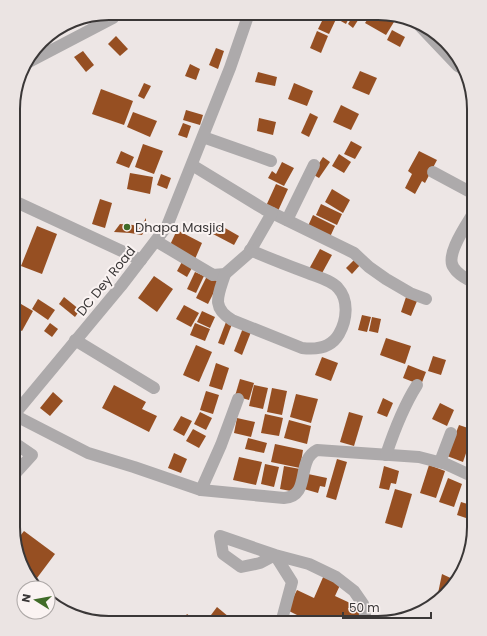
<svg xmlns="http://www.w3.org/2000/svg" width="487" height="636" viewBox="0 0 487 636" font-family="Poppins,sans-serif">
<style>
.building{fill:#964f22}
.lines{fill:none;stroke-linecap:round;stroke-linejoin:round}
.minor{stroke:#adaaab;stroke-width:12}
.poi-dot{fill:#406b28;stroke:#faf3f2;stroke-width:1.5}
.labels{text-anchor:middle;dominant-baseline:central;stroke-width:4;stroke-linejoin:round;paint-order:stroke}
.poi-label{font-size:13px;fill:#3a3737;stroke:#faf3f2;text-anchor:start}
.street-label{font-size:13px;fill:#3a3737;stroke:#faf3f2}
.rim{fill:none;stroke:#3a3737;stroke-width:2}
</style>
<rect width="100%" height="100%" fill="#ede6e5"/>
<!-- building -->
<g class="building">
<path d="M351,14L346,24L339,20L342,15Z"/>
<path d="M354,14H362L353,28L348,24Z"/>
<path d="M371,14H390L397,17L386,35L365,23Z"/>
<path d="M325,15H338L329,34L318,29Z"/>
<path d="M392,30L405,37L400,47L387,40Z"/>
<path d="M317,31L328,36L321,53L310,48Z"/>
<path d="M116,36L128,49L120,56L108,44Z"/>
<path d="M216,48L224,51L218,69L209,65Z"/>
<path d="M83,51L94,65L86,72L74,57Z"/>
<path d="M190,64L200,69L196,80L185,76Z"/>
<path d="M360,71L377,78L369,95L352,88Z"/>
<path d="M258,72L277,77L275,86L255,82Z"/>
<path d="M144,83L151,86L144,99L138,96Z"/>
<path d="M294,83L313,91L307,106L288,99Z"/>
<path d="M101,89L133,101L124,125L92,114Z"/>
<path d="M341,105L359,114L351,130L333,122Z"/>
<path d="M186,110L203,115L200,125L183,120Z"/>
<path d="M133,112L157,121L150,137L127,127Z"/>
<path d="M310,113L318,117L309,137L301,133Z"/>
<path d="M259,118L276,122L273,135L257,131Z"/>
<path d="M183,123L191,126L187,138L178,135Z"/>
<path d="M351,141L362,147L355,159L344,154Z"/>
<path d="M143,144L163,151L154,174L135,167Z"/>
<path d="M121,151L134,157L129,168L116,163Z"/>
<path d="M419,151L437,160L425,183L422,181L415,194L405,188L412,174L408,171Z"/>
<path d="M339,154L351,162L344,173L332,166Z"/>
<path d="M323,157L330,162L319,178L312,174Z"/>
<path d="M282,162L294,168L284,186L268,178L272,171L276,174Z"/>
<path d="M130,173L153,177L150,194L127,189Z"/>
<path d="M161,174L171,178L167,189L157,185Z"/>
<path d="M276,184L288,189L278,211L266,206Z"/>
<path d="M332,189L350,200L343,213L325,202Z"/>
<path d="M100,199L112,203L105,228L92,224Z"/>
<path d="M321,204L342,214L337,225L316,215Z"/>
<path d="M313,215L335,226L330,237L308,226Z"/>
<path d="M146,218V228L142,235L130,233L114,232L120,224L133,225L140,228Z"/>
<path d="M218,224L239,236L234,245L213,234Z"/>
<path d="M37,226L57,234L42,274L21,266Z"/>
<path d="M177,230L202,243L195,259L169,247Z"/>
<path d="M320,249L332,255L321,275L309,269Z"/>
<path d="M355,259L361,264L352,274L346,268Z"/>
<path d="M183,260L193,266L187,277L177,271Z"/>
<path d="M195,272L204,276L196,293L187,289Z"/>
<path d="M154,276L173,289L157,312L138,298Z"/>
<path d="M207,276L219,282L208,304L196,298Z"/>
<path d="M64,297L80,310L75,317L59,304Z"/>
<path d="M406,297L417,301L411,316L401,312Z"/>
<path d="M38,299L55,310L48,320L32,309Z"/>
<path d="M21,304L33,311L22,331L13,326V318Z"/>
<path d="M184,305L199,313L191,327L176,319Z"/>
<path d="M202,311L215,317L210,328L197,322Z"/>
<path d="M362,315L371,317L367,332L358,330Z"/>
<path d="M372,317L381,319L378,333L369,331Z"/>
<path d="M226,322L232,324L224,345L218,343Z"/>
<path d="M50,323L58,329L52,337L44,331Z"/>
<path d="M195,323L210,329L205,341L190,335Z"/>
<path d="M243,328L251,332L242,355L234,351Z"/>
<path d="M386,338L411,346L405,364L380,355Z"/>
<path d="M196,345L212,352L199,382L183,375Z"/>
<path d="M433,356L446,360L441,375L428,371Z"/>
<path d="M322,357L338,363L331,381L315,375Z"/>
<path d="M216,363L229,368L222,390L209,386Z"/>
<path d="M408,365L426,372L421,385L403,378Z"/>
<path d="M240,379L254,383L249,400L235,396Z"/>
<path d="M114,385L146,402L142,409L157,416L149,432L102,408Z"/>
<path d="M254,385L268,388L263,409L249,406Z"/>
<path d="M272,388L287,391L282,415L267,412Z"/>
<path d="M206,391L219,395L213,414L200,410Z"/>
<path d="M53,392L63,401L50,416L40,408Z"/>
<path d="M296,394L318,399L311,423L290,417Z"/>
<path d="M383,398L393,403L387,417L377,413Z"/>
<path d="M440,403L454,410L447,426L432,419Z"/>
<path d="M200,412L212,418L206,430L194,424Z"/>
<path d="M349,412L363,416L354,446L340,442Z"/>
<path d="M265,414L283,418L279,436L261,433Z"/>
<path d="M181,416L192,421L184,436L173,430Z"/>
<path d="M237,418L255,422L251,437L234,433Z"/>
<path d="M289,420L311,426L307,444L284,438Z"/>
<path d="M459,425L474,430L463,462L447,456Z"/>
<path d="M193,429L206,436L199,448L186,441Z"/>
<path d="M248,438L267,443L264,453L245,449Z"/>
<path d="M275,444L303,450L300,468L271,462Z"/>
<path d="M174,453L187,459L181,473L168,468Z"/>
<path d="M239,457L262,462L256,485L233,480Z"/>
<path d="M337,459L347,462L336,500L326,497Z"/>
<path d="M265,464L279,467L274,487L261,484Z"/>
<path d="M429,465L445,471L436,498L420,493Z"/>
<path d="M284,466L300,469L296,492L280,489Z"/>
<path d="M384,466L399,471L396,484L391,483L389,490L379,488Z"/>
<path d="M308,474L327,478L325,487L320,486L318,493L304,489Z"/>
<path d="M448,478L462,484L454,507L439,502Z"/>
<path d="M395,489L412,494L402,528L385,523Z"/>
<path d="M461,502L474,506L469,519L457,515Z"/>
<path d="M13,522L20,527L15,533L13,527Z"/>
<path d="M24,531L55,554L34,582L23,569L16,541Z"/>
<path d="M442,574L457,581L437,598Z"/>
<path d="M324,575L341,583L335,596L363,609L357,623H313L287,610L297,590L314,598Z"/>
<path d="M217,607L229,617L225,623H205Z"/>
<path d="M187,614L198,622H181Z"/>
</g>
<g class="lines">
<!-- minor -->
<g class="minor">
<path d="M420,26L458,66L465,70"/>
<path d="M25,64L113,18"/>
<path d="M203,137L271,161"/>
<path d="M192,165L264,209L354,253L369,267L386,279L410,293L426,299"/>
<path d="M433,172L474,194"/>
<path d="M14,201L141,260"/>
<path d="M287,220L314,165"/>
<path d="M156,241L213,275L225,274L249,253L272,213"/>
<path d="M225,274C219,294 210,307 232,320L302,348C317,350 331,348 339,334C347,320 349,300 338,288C331,280 317,277 308,273C289,266 269,258 250,250"/>
<path d="M474,283C467,279 458,275 454,268C444,256 467,224 474,212"/>
<path d="M75,340L154,388"/>
<path d="M14,415L88,453L134,467L201,490L284,498C312,496 295,461 317,450L419,457L446,464L474,477"/>
<path d="M13,416L121,286L167,226L230,68L248,16"/>
<path d="M386,455C394,431 403,407 417,385"/>
<path d="M440,462L451,433"/>
<path d="M13,476L32,455L13,442"/>
<path d="M201,490L221,445L238,399"/>
<path d="M281,623L292,582L275,555L260,563L241,567L223,554L220,536L275,555L309,564L336,577L354,591L363,604L365,614L364,623"/>
</g>
</g>
<!-- markers -->
<circle class="poi-dot" cx="127" cy="227" r="4"/>
<g class="labels">
<!-- poi labels -->
<g class="poi-label">
<text x="135" y="227">Dhapa Masjid</text>
</g>
<!-- street labels -->
<g class="street-label">
<text transform="translate(106 281) rotate(-51)">DC Dey Road</text>
</g>
</g>
<!-- crop -->
<path d="M0 0H487V636H0ZM109 20H378A89 89 0 0 1 467 109V527A89 89 0 0 1 378 616H109A89 89 0 0 1 20 527V109A89 89 0 0 1 109 20Z" fill="#ebe4e3" fill-rule="evenodd"/>
<path class="rim" d="M109 20H378A89 89 0 0 1 467 109V527A89 89 0 0 1 378 616H109A89 89 0 0 1 20 527V109A89 89 0 0 1 109 20Z"/>
<!-- north arrow -->
<g transform="translate(36 600) rotate(281)"><circle r="19" fill="#faf3f2" stroke="#ada8a7"/>
<path d="M0-3L7 15L0 10L-7 15Z" fill="#406b28"/>
<text y="-6" font-size="11" font-weight="bold" text-anchor="middle" fill="#3a3737">N</text>
</g>
<!-- scale -->
<path d="M343 612v6h88v-6" fill="none" stroke="#3a3737" stroke-width="2"/>
<text x="349" y="612" font-size="12" fill="#3a3737" stroke="#faf3f2" stroke-width="3" paint-order="stroke">50 m</text>
</svg>
